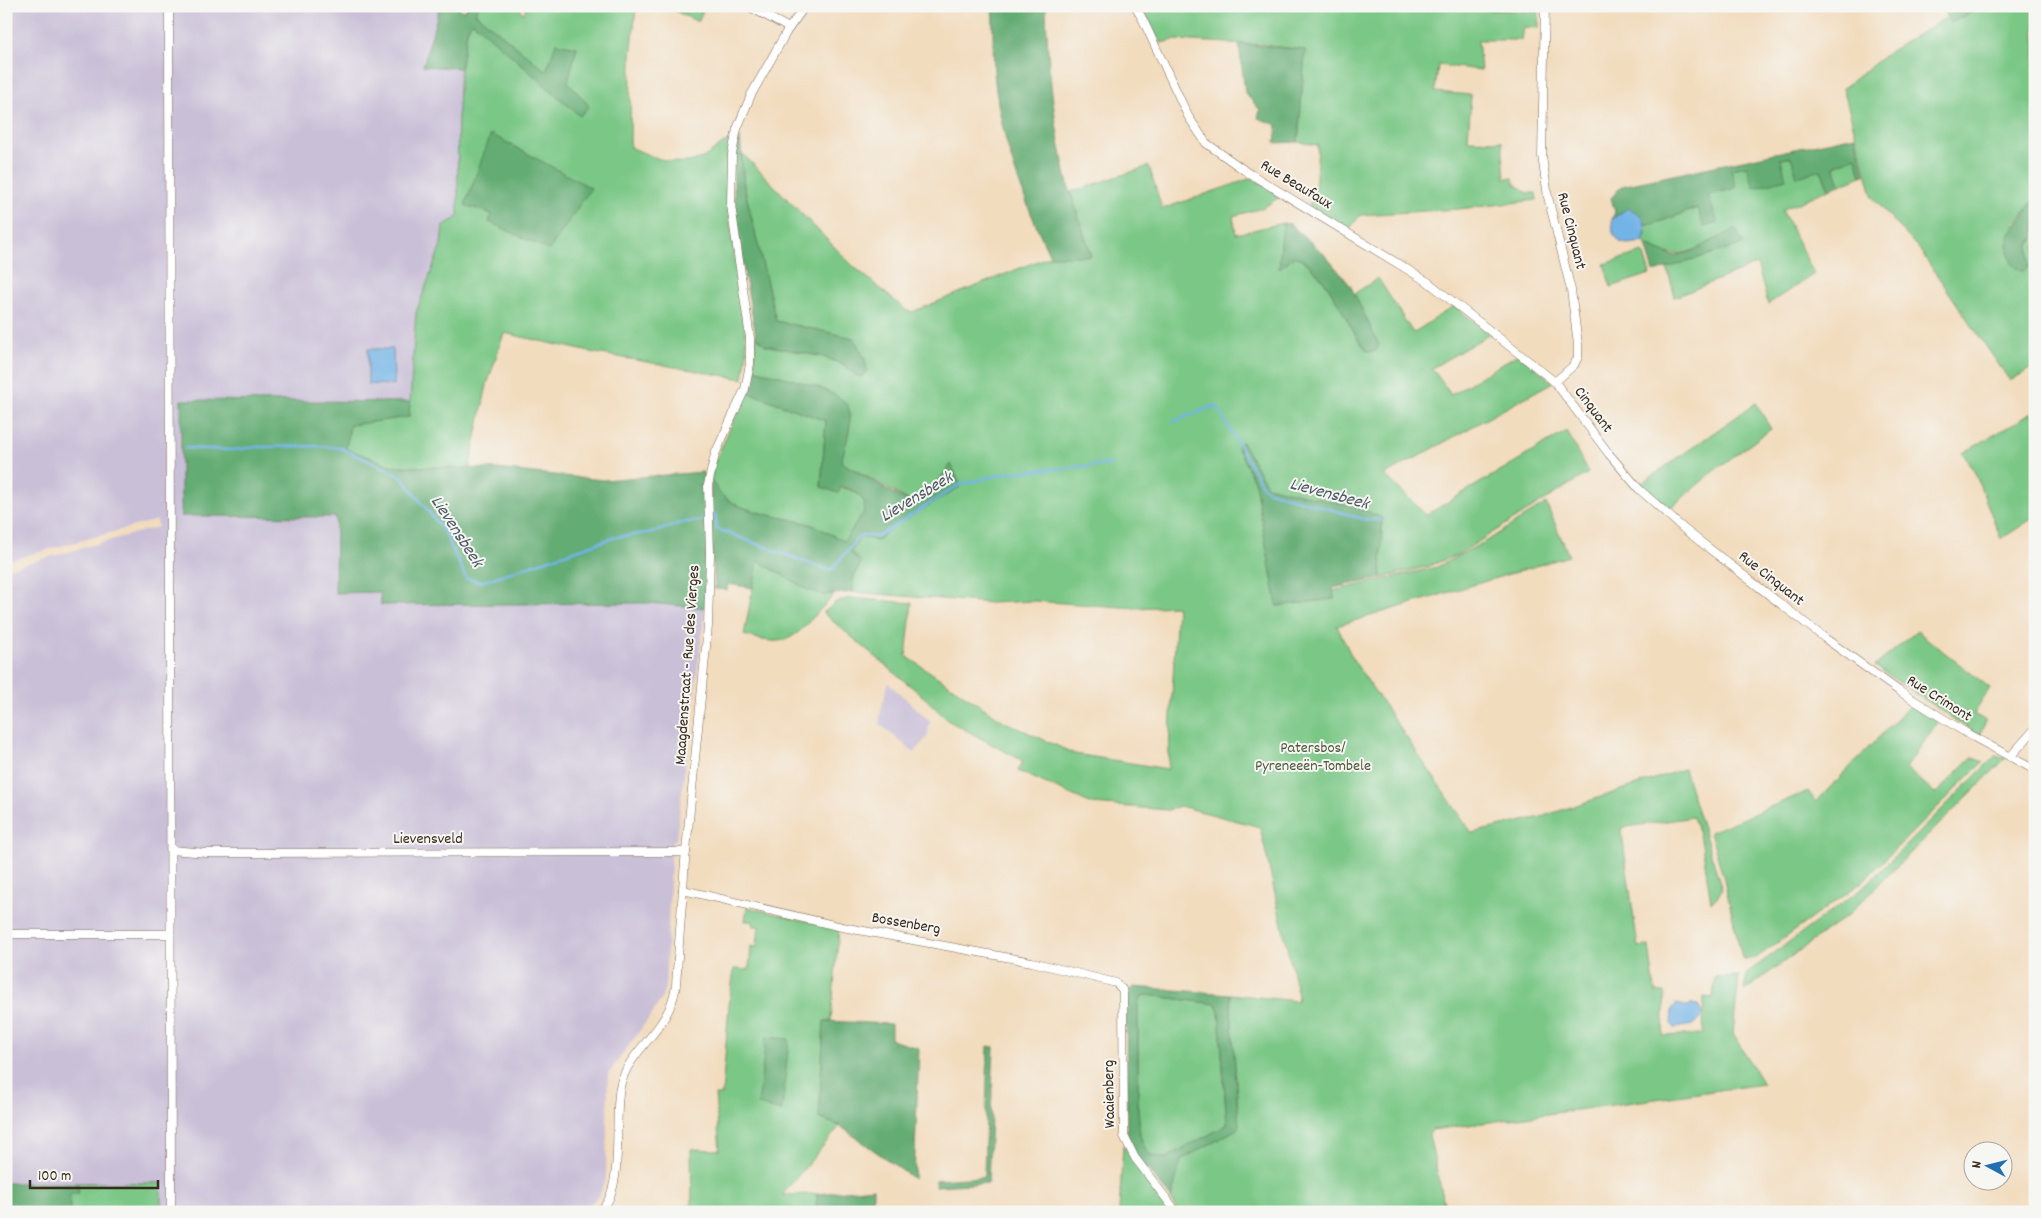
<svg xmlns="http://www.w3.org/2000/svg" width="2041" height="1218" viewBox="0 0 2041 1218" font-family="Dekko,sans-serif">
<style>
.industrial{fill:#c9bfd7}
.green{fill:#7ac786;stroke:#5a7852;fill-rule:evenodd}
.forest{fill:#63ac73;stroke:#4f6b48;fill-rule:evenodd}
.water{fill:#73b4e7;stroke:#576f82}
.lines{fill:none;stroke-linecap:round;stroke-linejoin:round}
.stream{stroke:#73b4e7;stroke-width:2.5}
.minor-casing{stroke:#7b6856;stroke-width:9}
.minor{stroke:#fff;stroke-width:8}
.labels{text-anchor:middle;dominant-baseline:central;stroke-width:4;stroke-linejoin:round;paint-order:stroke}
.street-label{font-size:16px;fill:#3b2a1e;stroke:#f6f6f2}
.park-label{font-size:16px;fill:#4e593d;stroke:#f6f6f2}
.water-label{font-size:18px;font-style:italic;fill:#4f5a64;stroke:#f6f6f2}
</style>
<rect width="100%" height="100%" fill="#f6f6f2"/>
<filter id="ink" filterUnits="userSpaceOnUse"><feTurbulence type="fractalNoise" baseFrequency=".02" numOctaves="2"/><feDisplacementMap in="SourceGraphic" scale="10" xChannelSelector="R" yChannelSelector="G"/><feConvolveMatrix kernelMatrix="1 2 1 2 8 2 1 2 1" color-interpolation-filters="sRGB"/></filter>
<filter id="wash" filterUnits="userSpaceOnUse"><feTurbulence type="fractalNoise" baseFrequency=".0096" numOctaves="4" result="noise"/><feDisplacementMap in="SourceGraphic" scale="20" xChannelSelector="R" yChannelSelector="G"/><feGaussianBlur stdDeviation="1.12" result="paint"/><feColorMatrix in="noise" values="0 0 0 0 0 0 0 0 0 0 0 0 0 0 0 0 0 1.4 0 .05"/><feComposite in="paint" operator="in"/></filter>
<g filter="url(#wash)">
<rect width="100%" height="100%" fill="#f2dcbe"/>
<!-- industrial -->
<g class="industrial">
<path d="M6,6H440L424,65L460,68L458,218L443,226L441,245L416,313L410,402L182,401L181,516L336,517L335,593L380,592L381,605L647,603L705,608L676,839L672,843L665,987L662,998L654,1011L608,1074L606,1179L599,1196L583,1210L161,1212V1183H6V569L158,527L157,520L6,561Z"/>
<path d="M888,683L930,721L927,737L914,753L880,724V714Z"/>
</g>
<!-- green -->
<g class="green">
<path d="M478,6H518L523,14L527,6L636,8L631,57L630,147C656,158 679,170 706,156C714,151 721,144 729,140L726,192L745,332L747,351L743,379L590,352L504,333L487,385L469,469L393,466L346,449L350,425L409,416L416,313L441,245L443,226L458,217C459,182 452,42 473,21L580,116L546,71L475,13ZM591,188L489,222L492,214L465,205Z"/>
<path d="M665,6H705L698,22Z"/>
<path d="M1141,6H1475V9L1539,12V28L1523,27L1521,40H1478L1481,70L1438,65L1435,92L1471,95L1468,140L1502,141L1505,178H1513L1514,183L1527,193H1536L1537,200L1459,209L1360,215L1349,230L1309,206L1315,192L1318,145L1298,142L1305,50L1264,45L1174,40L1160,43Z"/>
<path d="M1982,6H2031L2035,13V199L2015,224L2029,254V245L2035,236V366L2010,381L1919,249L1873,198L1843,88L1892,50L1947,17L1951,23Z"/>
<path d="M743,154L852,265L907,311L912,312L1050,256L1091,255L1071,192L1149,166L1162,209L1252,178L1281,196L1263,208L1233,216L1236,234L1283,223L1279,268L1295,256C1326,271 1342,313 1359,341L1372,330L1354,294L1378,278L1413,333L1454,306L1490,334L1432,368L1451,395L1518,354L1553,382L1385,475L1426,515L1567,431L1588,473L1457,555L1429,566L1381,578L1382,518L1267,486L1241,442L1237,446L1255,483L1277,606L1334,599L1333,591L1437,567L1490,539L1546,503L1569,556L1337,626L1354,661L1472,833L1541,817L1684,769L1722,889L1717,898L1711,902L1702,844L1693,817L1621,828L1638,947L1649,946L1655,992H1665L1663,1036L1703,1034L1704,997L1713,998L1715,977L1739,976L1733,1034L1763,1084L1432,1130L1429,1135L1446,1212H1178L1171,1198L1181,1160L1239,1127L1230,994L1297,1001L1298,996L1260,827L1180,806L1168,810L1092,804L1018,771L1023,761L947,720L925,698L823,613L836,602L850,598L912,603L906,656L1005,722L1075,754L1168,769L1177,606L1136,608L1034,601L991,603L853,592C850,579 858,572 860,560L851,552L861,536L876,541L893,527L960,486L951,465L930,492L912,502L841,462L850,425L821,388L754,369L756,336L765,345L824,357L844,365L856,375L863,377L854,338L776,321L744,186L741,162Z"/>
<path d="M1792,157L1821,170L1829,189L1782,210L1814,274L1768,304L1757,264L1675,297L1667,268L1743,244L1736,230C1704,245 1676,268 1643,242L1646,233L1645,224H1653L1698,208L1708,195L1736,188L1731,169L1747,166L1755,188L1781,159Z"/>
<path d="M1856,157L1861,176L1840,185L1834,166Z"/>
<path d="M1643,252L1650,274L1611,287L1604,264Z"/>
<path d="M747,392L826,421L821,487C840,487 854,486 865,503L864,512L844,542C833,536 821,528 810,524C783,516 722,512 714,483L711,481L715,461Z"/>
<path d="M1756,403L1771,429L1715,470L1668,510L1639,485Z"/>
<path d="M2032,413L2035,418V517L2001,539L1975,473L1963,453Z"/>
<path d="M758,560L823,595L834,594C829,602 822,607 816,614C791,644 780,646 744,635Z"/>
<path d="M1917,631L1990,688L1974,714L1986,721L1979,736L1875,666Z"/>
<path d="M1912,703L1939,720L1906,768L1935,794L1972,757L1983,762L1862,882L1756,958L1744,960L1742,958L1723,875L1710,832L1808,791L1816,802Z"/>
<path d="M1996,755L2006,758L1849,914L1744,991L1747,973L1864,887Z"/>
<path d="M747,907L839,929L831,1021H824L819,1118L840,1126L782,1195L817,1194L816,1212H659L692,1205L691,1149L720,1150L715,1095H722L729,1005L734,969L749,970L751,946L757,947L759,926H753V921H745Z"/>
<path d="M1147,995L1216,1004L1219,1011L1227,1125L1166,1158L1152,1156L1145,1148L1140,1136L1138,1108V1003L1141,997Z"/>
<path d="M1123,1145L1168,1206L1171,1212H1119Z"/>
<path d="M78,1183H161V1212H61L70,1193L78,1194Z"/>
</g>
<!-- forest -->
<g class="forest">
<path d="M440,6H452L465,11L468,6H478L475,13L546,71L556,43L577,47L568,82L589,106L580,116L473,22L468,27L460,68L423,66Z"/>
<path d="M992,6H1046C1047,60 1053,114 1064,167C1070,197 1082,226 1091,256H1050C1025,203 1004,149 996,90C992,63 994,34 992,6Z"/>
<path d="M1941,6H1982L1951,23Z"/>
<path d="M1239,44L1305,50L1298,142L1275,143L1277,125L1258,118L1260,110L1245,93Z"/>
<path d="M491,134L591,188L549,250L489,222L492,214L465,205Z"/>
<path d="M1855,136L1865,175L1861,176L1856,157L1834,165L1840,185L1829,189L1821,170L1797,177L1791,157L1781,159L1786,179L1754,188L1747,166L1731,169L1736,188L1708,195L1718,223L1704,227L1697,208L1653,224H1645L1640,215L1622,212L1612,219L1615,212L1611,198L1622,186Z"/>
<path d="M740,137L744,186L776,321L854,338L865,359L867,370L863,377L856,375L844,365L824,357L765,345L756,336C748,289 722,178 740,137Z"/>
<path d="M2035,199V236L2029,245V267L2024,271C2008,269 2008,250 2008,237Z"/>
<path d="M1283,223L1290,224L1324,254L1350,285L1379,345L1375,352L1367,351C1343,322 1332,273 1295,256L1279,269Z"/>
<path d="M1736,229L1743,244L1654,272L1646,245L1673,256L1688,253Z"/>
<path d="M754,369C773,375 845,389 849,409C853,426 845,446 841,462L894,494L912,502L930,492L951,464L961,486L893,527L876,541L861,536L851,552L861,563L853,578V592L823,595L810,591L758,561L753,588L728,584L727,590L715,589L710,526L711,481L714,483C723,512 783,516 809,524C821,528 833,536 844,541L864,512L865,503C859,493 853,489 841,487L838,493L821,487L826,421L747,392Z"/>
<path d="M181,400L410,402L409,417L350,425L346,449L393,466L496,469L603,480L703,472L708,527L705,608L647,603L381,605L380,592L335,593L336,517L181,516Z"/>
<path d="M1242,442L1267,486L1362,509L1382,518L1381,578L1333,588L1334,599L1277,606L1255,483L1237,446Z"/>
<path d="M1133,987L1230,994L1239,1128L1181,1160L1171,1198L1134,1153L1127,1135L1126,994ZM1147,995L1216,1004L1219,1011L1227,1125L1166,1158L1152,1156L1145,1148L1140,1136L1138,1108V1003L1141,997Z"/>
<path d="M824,1021L891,1024V1040L919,1048L914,1179L840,1126L819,1118Z"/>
<path d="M766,1037L789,1039L782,1111L758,1105Z"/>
<path d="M988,1046L994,1047L988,1183L935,1186L936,1180L984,1177Z"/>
<path d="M6,1183H78V1194H70V1211L6,1212Z"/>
<path d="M873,1188V1212H816L817,1194Z"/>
</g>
<!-- water -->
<g class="water">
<path d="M1628,208C1644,215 1649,226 1643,242L1627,244L1620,242L1613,233L1612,219Z"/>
<path d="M368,349H393L394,385L368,384Z"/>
<path d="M1676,1004L1690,1007L1691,1004L1698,1005L1702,1012L1701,1019L1693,1025L1675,1028L1671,1024L1672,1009Z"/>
</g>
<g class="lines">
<!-- stream -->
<g class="stream">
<path d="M1173,422L1216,405L1263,487L1269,491L1363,519L1380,520"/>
<path d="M185,448L232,450L257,447L320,446L341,448L401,476L445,533L466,578L481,582L616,537L655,532L680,523L704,520L705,513"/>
<path d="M711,512L715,514L717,529L827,570L832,569L861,535L875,537L880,535L959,485L1007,473L1112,464"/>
</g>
</g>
</g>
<g filter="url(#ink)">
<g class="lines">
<!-- minor casing -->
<g class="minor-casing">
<g id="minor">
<path d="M169,6L171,1212"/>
<path d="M748,6L789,28"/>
<path d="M1135,6L1143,20L1188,116L1206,143L1244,170L1428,282L1555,382L1609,454L1639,489L1684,529L1826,639L1899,691L1968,734L2035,770"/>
<path d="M1545,6L1542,156L1548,197L1571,290L1578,344V357L1574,365L1555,382"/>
<path d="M2010,757L2035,729"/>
<path d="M171,850L207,853L686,852"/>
<path d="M683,890L842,927L1032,962L1116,983L1122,989L1123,994L1124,1136L1135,1158L1172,1206L1174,1212"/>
<path d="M6,934H170"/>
<path d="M599,1212C626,1191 613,1120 620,1087C628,1048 670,1032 676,985L685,861L708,626L710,554L708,485L715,454L745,389L750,364V338L731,205L732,154L737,129L751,95L787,31L805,6"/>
</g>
</g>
<!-- minor -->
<use href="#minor" class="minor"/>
</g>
</g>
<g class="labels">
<!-- street labels -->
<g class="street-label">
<text transform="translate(1296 185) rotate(31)">Rue Beaufaux</text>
<text transform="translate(1571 231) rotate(76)">Rue Cinquant</text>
<text transform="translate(1593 410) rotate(53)">Cinquant</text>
<text transform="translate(1771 579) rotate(38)">Rue Cinquant</text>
<text transform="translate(688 665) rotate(-86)">Maagdenstraat - Rue des Vierges</text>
<text transform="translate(1939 699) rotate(32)">Rue Crimont</text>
<text x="428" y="839">Lievensveld</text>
<text transform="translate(906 924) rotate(10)">Bossenberg</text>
<text transform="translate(1110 1094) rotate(-91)">Waaienberg</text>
</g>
<!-- park labels -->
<g class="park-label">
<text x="1313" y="748">Patersbos/<tspan x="1313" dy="18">Pyreneeën-Tombele</tspan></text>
</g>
<!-- water labels -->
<g class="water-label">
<text transform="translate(1329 495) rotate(15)">Lievensbeek</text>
<text transform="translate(917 498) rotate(-31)">Lievensbeek</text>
<text transform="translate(456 532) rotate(57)">Lievensbeek</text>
</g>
</g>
<!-- margin -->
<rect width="2041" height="1218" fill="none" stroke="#f6f6f2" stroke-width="25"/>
<!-- north arrow -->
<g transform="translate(1988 1166) rotate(277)"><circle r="24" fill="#f6f6f2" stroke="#aba49d"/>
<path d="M0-4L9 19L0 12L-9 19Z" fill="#1f6fb2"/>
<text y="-8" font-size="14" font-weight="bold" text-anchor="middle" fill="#3b2a1e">N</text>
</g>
<!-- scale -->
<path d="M30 1180v8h128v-8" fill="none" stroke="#3b2a1e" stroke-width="2.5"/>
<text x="38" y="1180" font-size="15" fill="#3b2a1e" stroke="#f6f6f2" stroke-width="4" paint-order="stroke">100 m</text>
</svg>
